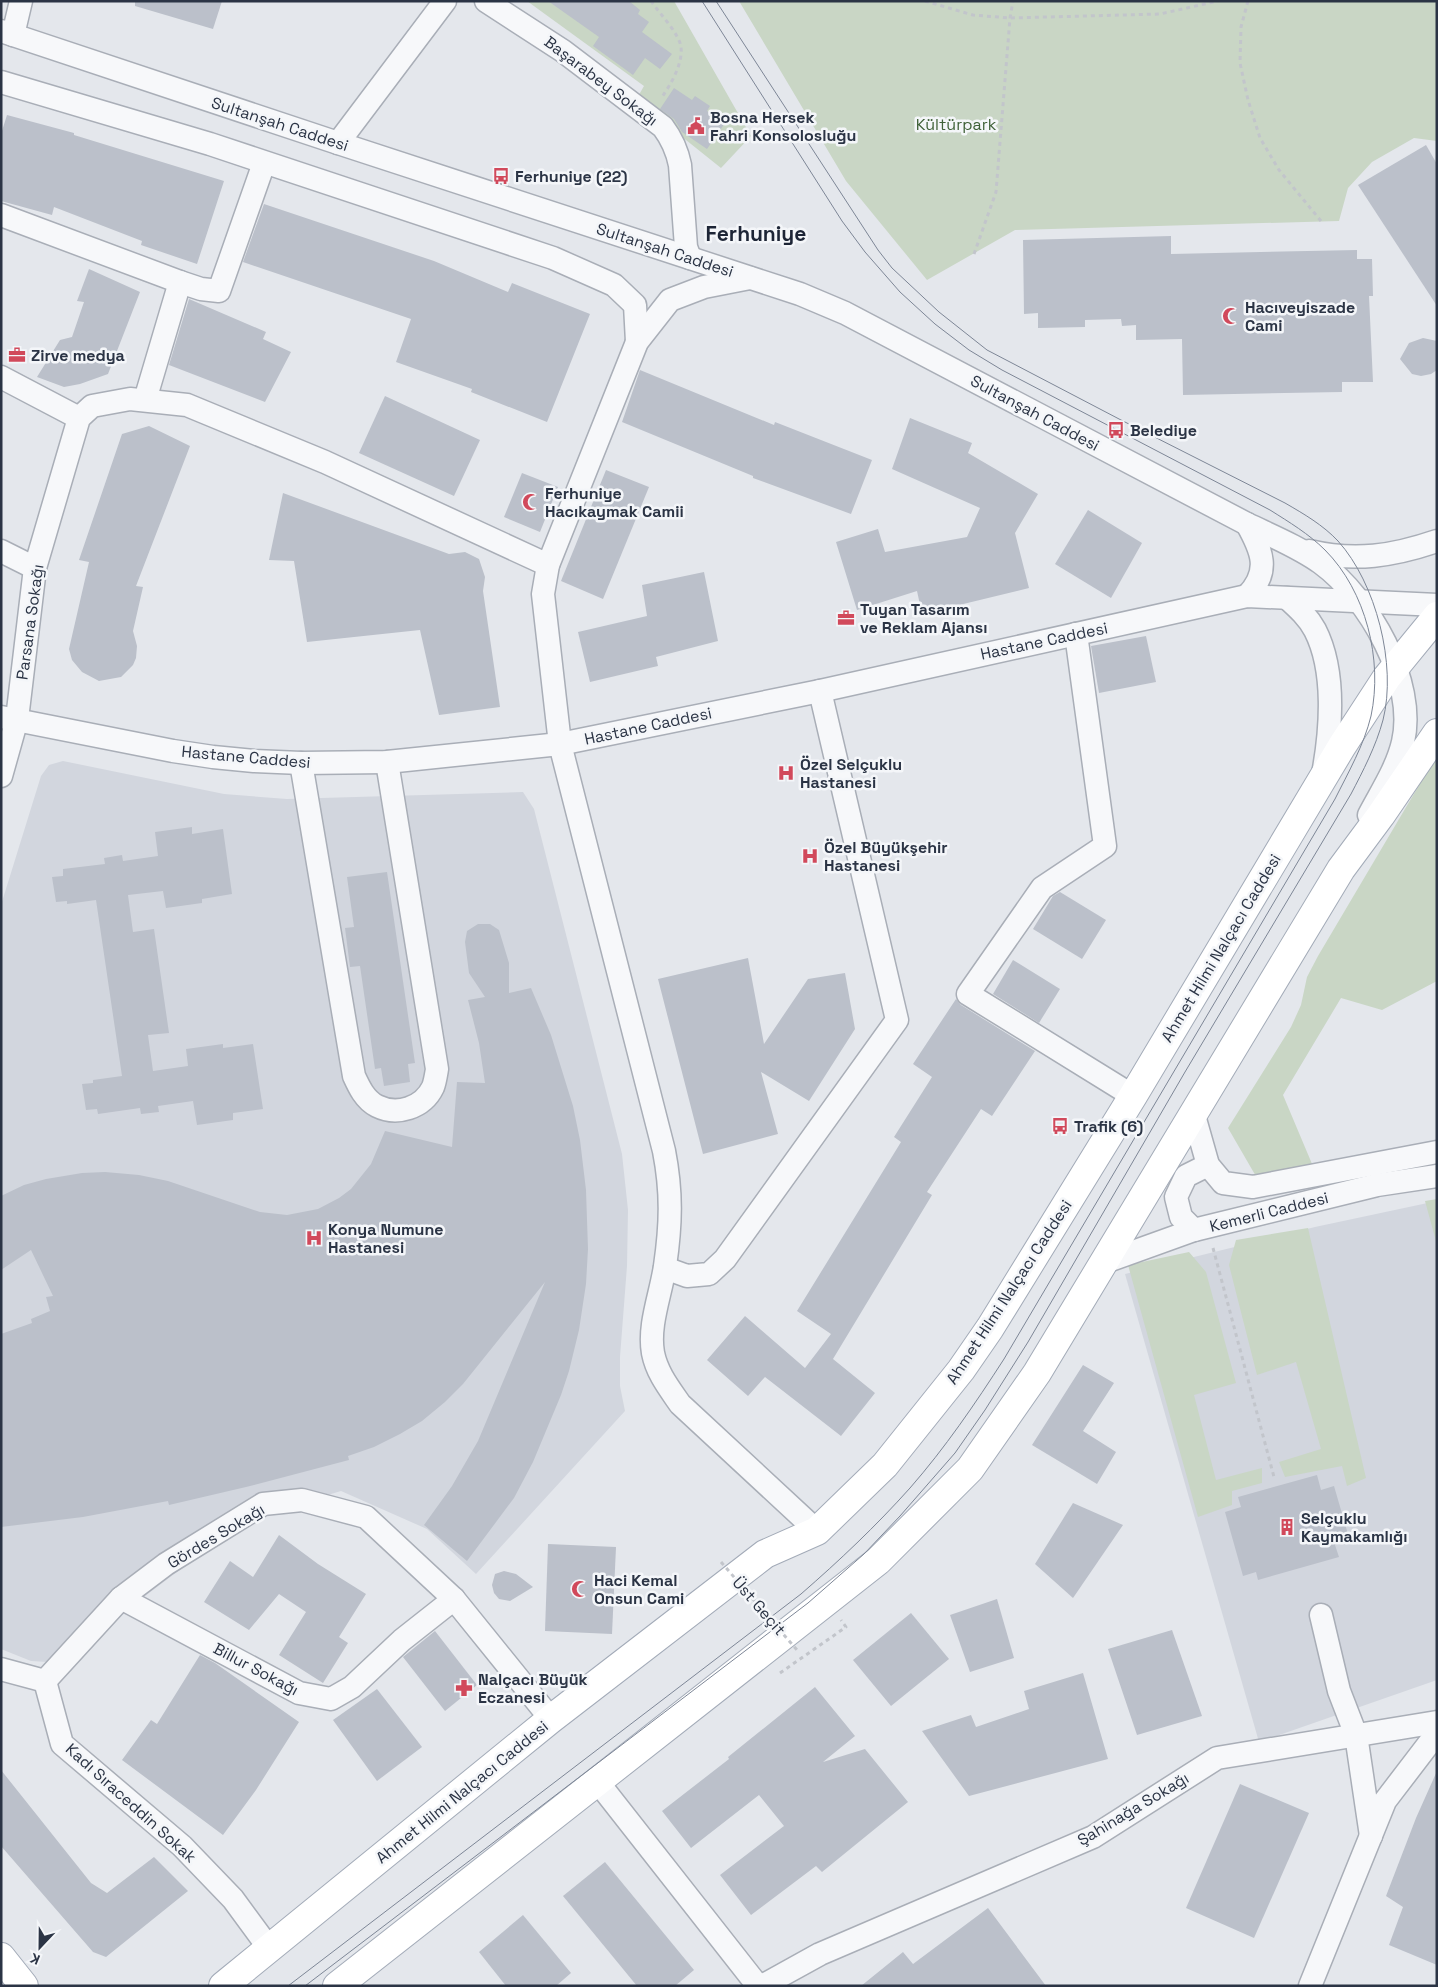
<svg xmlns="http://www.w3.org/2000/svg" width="1438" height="1987" viewBox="0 0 1438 1987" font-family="'Space Grotesk',sans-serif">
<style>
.built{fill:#d2d6de}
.green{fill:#c9d6c5}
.building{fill:#bbc0ca}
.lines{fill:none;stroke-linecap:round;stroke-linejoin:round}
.minor-casing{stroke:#a9aeb7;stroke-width:25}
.major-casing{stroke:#a3abb8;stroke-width:30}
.path{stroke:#c2c5cb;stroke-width:3;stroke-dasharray:4 4;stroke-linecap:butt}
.minor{stroke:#f7f8fa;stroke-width:22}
.major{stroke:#fff;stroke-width:28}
.tram{stroke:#7d8696;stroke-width:1}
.path-bridge{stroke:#c2c5cb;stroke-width:3;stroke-dasharray:4 4;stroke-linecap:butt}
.labels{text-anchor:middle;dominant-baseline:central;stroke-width:5;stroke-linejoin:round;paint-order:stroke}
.street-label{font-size:16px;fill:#2b3445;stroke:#f4f6f9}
.poi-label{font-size:16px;font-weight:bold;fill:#2b3445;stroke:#f4f6f9;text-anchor:start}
.park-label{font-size:16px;fill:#3f6138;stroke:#f4f6f9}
.district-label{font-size:21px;font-weight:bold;fill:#1d2536;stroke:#f4f6f9}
</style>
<rect width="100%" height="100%" fill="#e4e7ec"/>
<!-- built -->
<g class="built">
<path d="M63,761L224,794L287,799L523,792L534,809L622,1154L628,1210L627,1266L620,1357V1386L625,1411L476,1574L427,1529L341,1491L247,1519L75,1649L48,1662L31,1661L1,1649V905L41,776L49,765Z"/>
<path d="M1437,1201V1680L1259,1742L1125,1274L1315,1227Z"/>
</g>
<!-- green -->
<g class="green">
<path d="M527,1H674L751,136L721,168L636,100L644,86Z"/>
<path d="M739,1H1437V141L1414,138L1372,162L1348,188L1339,221L1015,230L927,280L846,181Z"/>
<path d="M1437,759V981L1382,1010L1341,998L1283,1095L1315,1171L1261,1185L1228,1128L1291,1027L1301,1005L1307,977L1318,956L1431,765Z"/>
<path d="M1437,1199V1245L1425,1201Z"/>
<path d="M1308,1228L1366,1478L1347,1486L1342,1466L1285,1477L1279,1462L1321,1449L1296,1362L1257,1375L1229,1265L1236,1240Z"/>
<path d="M1189,1252L1206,1272L1236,1383L1194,1395L1216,1480L1262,1468V1483L1232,1491V1505L1198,1517L1128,1265Z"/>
</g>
<!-- building -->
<g class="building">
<path d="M135,1H222L213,29L135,6Z"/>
<path d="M548,1H629L640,10L638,14L649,22L642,32L672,54L660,69L645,58L633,75L593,46L599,37Z"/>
<path d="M674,88L692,100L695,96L710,106L707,111L725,123L707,149L682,132L674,119L660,109Z"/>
<path d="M7,115L74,133V135L224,181L197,264L141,245L142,241L54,207L52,215L1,201V134Z"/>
<path d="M1426,145L1437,164V306L1358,185Z"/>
<path d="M264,204L434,261L508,292L512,283L590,314L547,422L471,392L472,389L396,362L411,319L243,262Z"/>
<path d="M1171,236V254L1357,250V259H1372L1373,296H1369L1373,382H1342V392L1183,395L1182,339L1136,340V325L1122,326L1121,319L1085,320V327L1038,328V313L1024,314L1023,240Z"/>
<path d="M89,269L140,292L108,374L80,384L64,387L37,377L60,340L72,337L84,302L77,301Z"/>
<path d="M189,299L266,332L263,339L291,352L265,402L169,365Z"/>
<path d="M1423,338L1437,341V370L1431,374L1421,376L1412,374L1400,359L1409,343Z"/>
<path d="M640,370L774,425L775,422L872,460L851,514L753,478V476L622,422Z"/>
<path d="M385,396L480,440L454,496L359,453Z"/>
<path d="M910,418L972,443L968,453L1038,494L1015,533L1029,588L922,614L917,591L857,610L836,542L878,529L885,552L967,537L980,508L892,469Z"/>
<path d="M149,426L190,446L136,586L143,587L133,631L137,646L136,658L133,665L121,677L99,681L82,672L72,660L69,649L89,562L79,560L122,434Z"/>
<path d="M606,470L649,487L603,599L561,581Z"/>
<path d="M522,473L558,487L540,532L504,517Z"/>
<path d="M283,493L449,554L465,552L479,559L485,577L483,591L500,707L439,715L420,630L307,642L294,561L269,560Z"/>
<path d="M1088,510L1142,543L1111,598L1055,564Z"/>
<path d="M704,572L718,641L656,657L658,666L590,682L578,632L647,616L642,585Z"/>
<path d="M1146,636L1156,682L1099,693L1091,646Z"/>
<path d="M192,827V834L223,829L232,894L202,899V903L166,908L163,891L128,895L133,932L154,929L169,1033L148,1035L153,1071L188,1066L186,1049L223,1044V1048L253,1044L263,1109L233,1113V1120L197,1125L193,1101L158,1106L159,1112L141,1114L140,1108L98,1114L97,1109L86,1110L82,1084L93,1083V1080L122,1076L96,900L67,904V901L56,902L52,877L63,876V869L105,864L104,858L122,855L123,861L158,856L155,832Z"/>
<path d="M387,872L415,1063L408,1064L410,1082L384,1086L381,1068L375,1069L360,966L350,967L345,928L354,927L347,877Z"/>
<path d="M1060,892L1106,920L1082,959L1033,929L1053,896Z"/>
<path d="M478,924H490L499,930L509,963V993L531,988L551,1035L573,1106L580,1140L586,1190L588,1249L586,1284L579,1330L569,1371L561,1395L533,1462L514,1498L467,1561L424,1525L452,1486L478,1441L545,1282L463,1384L445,1402L422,1421L400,1434L374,1447L348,1456L349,1460L246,1487L169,1505L168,1501L83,1517L1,1527V1334L32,1323L31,1319L50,1311L46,1297L53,1296L31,1250L1,1270V1196L24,1185L46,1179L82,1173L105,1172L139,1175L168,1181L260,1212L287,1215L318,1209L339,1198L351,1189L371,1164L385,1131L452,1147L457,1082L485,1083L479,1043L468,1000L485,997L469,973L465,942L467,931Z"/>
<path d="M748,958L764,1044L808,979L845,973L855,1029L809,1101L761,1072L778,1134L703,1154L658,979Z"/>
<path d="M1013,960L1060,989L1039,1023L993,994Z"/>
<path d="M956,999L961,1005L1035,1051L992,1116L981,1109L927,1192L932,1195L833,1359L875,1393L841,1436L765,1377L748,1396L707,1360L745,1316L805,1368L831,1334L797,1311L901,1142L894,1137L932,1077L913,1064Z"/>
<path d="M1083,1365L1114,1383L1083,1431L1116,1452L1097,1484L1032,1445Z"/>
<path d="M1317,1475L1321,1490L1334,1486L1350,1541L1335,1545L1339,1557L1258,1580L1256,1572L1243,1576L1225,1512L1241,1507L1238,1497Z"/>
<path d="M1073,1503L1123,1525L1073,1598L1035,1564Z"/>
<path d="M279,1535L318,1564L366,1594L339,1637L348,1643L323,1683L279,1655L306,1612L279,1594L249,1630L204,1602L230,1561L253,1577Z"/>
<path d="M548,1544L616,1547L612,1634L545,1631Z"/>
<path d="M504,1571L516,1574L533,1587L510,1601L499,1599L494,1593L492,1585L495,1574Z"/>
<path d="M997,1599L1014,1658L970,1672L950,1615Z"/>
<path d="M911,1613L949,1659L891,1706L853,1660Z"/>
<path d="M1172,1630L1202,1716L1137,1735L1108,1649Z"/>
<path d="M435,1631L477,1685L445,1711L403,1657Z"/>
<path d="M200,1655L215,1663L299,1722L256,1790L223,1835L122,1760L151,1720L157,1724Z"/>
<path d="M1083,1673L1108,1759L969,1796L922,1731L971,1715L976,1727L1029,1709L1024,1691Z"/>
<path d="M815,1687L855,1736L823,1762L865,1749L908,1802L822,1872L816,1866L751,1915L720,1875L784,1826L759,1795L691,1848L662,1811L729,1759L728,1757Z"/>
<path d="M377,1689L422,1747L377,1781L333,1720Z"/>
<path d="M1,1770L91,1883L107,1893L154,1857L188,1891L106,1957L93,1952L1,1846Z"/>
<path d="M1437,1771V1965L1389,1945L1403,1907L1386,1896L1416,1818Z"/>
<path d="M1240,1784L1309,1813L1254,1938L1186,1908Z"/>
<path d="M605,1862L694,1970L675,1986H637L563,1896Z"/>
<path d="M988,1908L1046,1986H861L903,1952L913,1964Z"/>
<path d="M523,1915L571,1973L556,1986H506L479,1952Z"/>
</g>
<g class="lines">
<!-- minor casing -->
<g class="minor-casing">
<g id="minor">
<path d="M486,1L563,51L663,127C672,139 677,150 680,165L686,247L690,258"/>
<path d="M1,31L338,143L800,294L845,313L1247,524C1272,536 1299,547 1321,563C1369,598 1417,682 1403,742C1397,768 1381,792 1369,815"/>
<path d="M13,35L21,1"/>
<path d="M1,82L210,144L553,258L614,285L635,305L637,342"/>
<path d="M338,143L445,1"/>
<path d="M1,215L180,282L201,289L219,291L264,163"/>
<path d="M750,278L704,287L670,300L637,342L548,565L543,594L560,744L664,1151C672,1192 671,1225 665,1266C661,1294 648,1325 653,1353C657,1373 669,1388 680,1404L817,1531"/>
<path d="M1,377L79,418"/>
<path d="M145,400L180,282"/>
<path d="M1,551L35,568"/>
<path d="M1309,551C1355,562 1393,556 1437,541"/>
<path d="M1247,596C1271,571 1262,551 1247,524"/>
<path d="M1287,598C1298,608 1308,617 1315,630C1336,671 1331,731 1323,774"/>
<path d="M1076,634L1105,846L1042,888L968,994L1133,1096"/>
<path d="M1,717L173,751L213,757L254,761L301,763L387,762L560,744L820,691L1247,596L1437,605"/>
<path d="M301,763L354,1076C359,1087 365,1100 377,1106C397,1116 423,1108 433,1087C435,1082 436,1075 437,1069L387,762"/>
<path d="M1,776L17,719L35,568L79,418L92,406L130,399L187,405L325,462L548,565"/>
<path d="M1193,1112L1208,1165L1223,1183L1253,1187L1437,1152"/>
<path d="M1194,1230L1181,1217L1176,1197L1186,1176L1208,1165"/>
<path d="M1105,1262L1194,1230L1377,1185L1437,1176"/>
<path d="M665,1268L687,1276L709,1274L725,1259L897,1020L820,691"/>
<path d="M121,1598L299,1693L331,1699L352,1687L402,1640L454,1599"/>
<path d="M1321,1615L1339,1691L1356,1735L1371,1836"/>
<path d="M1,1669L45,1681"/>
<path d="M45,1681L121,1598L166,1564L263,1504L302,1500L366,1517L454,1599L551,1719"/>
<path d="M45,1681L62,1744L182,1846L233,1899L269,1948"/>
<path d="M597,1781L758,1986"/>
<path d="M762,1986L820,1954L1093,1837L1217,1758L1437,1722"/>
<path d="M1310,1986L1385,1801L1437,1733"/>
</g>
</g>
<!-- major casing -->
<g class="major-casing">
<g id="major">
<path d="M1,1957L24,1986"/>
<path d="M223,1986L551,1719L765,1554L817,1531L885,1465L961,1370L990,1328L1133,1096L1342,746L1387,677L1437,616"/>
<path d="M337,1986L878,1561L970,1469L1037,1373L1341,869L1381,815L1437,733"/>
</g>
</g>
<!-- path -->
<g class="path">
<path d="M651,1C659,13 679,33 681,47C683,64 671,84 662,97"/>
<path d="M925,1L973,15L1010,18L1160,14L1218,1"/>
<path d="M1248,1L1241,27L1240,63L1248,100L1260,138L1279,170L1321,221"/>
<path d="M974,254L996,192L1010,18L1013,1"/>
<path d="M1213,1248L1274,1477"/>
<path d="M780,1673L846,1627L841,1620"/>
</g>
<!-- minor -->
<use href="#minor" class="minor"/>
<!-- major -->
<use href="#major" class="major"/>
<!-- tram -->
<g class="tram">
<path d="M288,1986L801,1594C839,1561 876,1526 910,1488C945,1448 975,1404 1004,1359L1335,799C1348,773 1364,745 1371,716C1383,660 1366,591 1325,550C1309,534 1289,522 1270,510L1002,370L969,350L935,324L900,292L865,252L842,221L702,1"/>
<path d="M305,1986L808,1603L864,1554L900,1516L955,1453L985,1410L1028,1342L1185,1072L1351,794C1363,771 1376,746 1383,720C1397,665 1376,583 1338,541C1323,525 1304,514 1285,503L1121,420L987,350L939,312L892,268L878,250L716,1"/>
</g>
<!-- path-bridge -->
<path class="path-bridge" d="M721,1562L797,1650"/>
</g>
<!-- icons -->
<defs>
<g id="civic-bare" transform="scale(1.35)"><path d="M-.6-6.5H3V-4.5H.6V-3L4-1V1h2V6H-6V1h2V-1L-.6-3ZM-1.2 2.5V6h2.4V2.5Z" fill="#d1495b" stroke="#f4f6f9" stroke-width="2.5" paint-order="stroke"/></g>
<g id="bus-bare" transform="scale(1.35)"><path d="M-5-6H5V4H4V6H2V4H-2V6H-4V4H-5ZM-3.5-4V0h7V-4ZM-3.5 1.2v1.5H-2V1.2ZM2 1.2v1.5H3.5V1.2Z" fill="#d1495b" stroke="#f4f6f9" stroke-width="2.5" paint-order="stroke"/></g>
<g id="mosque-bare" transform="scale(1.35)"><path d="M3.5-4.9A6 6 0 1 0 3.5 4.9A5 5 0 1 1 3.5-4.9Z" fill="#d1495b" stroke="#f4f6f9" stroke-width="2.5" paint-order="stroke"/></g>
<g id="office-bare" transform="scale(1.35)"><path d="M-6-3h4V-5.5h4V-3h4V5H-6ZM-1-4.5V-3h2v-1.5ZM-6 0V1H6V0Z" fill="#d1495b" stroke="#f4f6f9" stroke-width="2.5" paint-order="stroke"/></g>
<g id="hospital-bare" transform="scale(1.35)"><path d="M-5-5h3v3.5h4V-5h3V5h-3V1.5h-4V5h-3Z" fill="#d1495b" stroke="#f4f6f9" stroke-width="2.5" paint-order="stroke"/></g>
<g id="building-bare" transform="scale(1.35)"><path d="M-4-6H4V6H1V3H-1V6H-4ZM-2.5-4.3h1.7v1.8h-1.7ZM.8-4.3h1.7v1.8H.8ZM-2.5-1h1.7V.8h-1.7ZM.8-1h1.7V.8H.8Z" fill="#d1495b" stroke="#f4f6f9" stroke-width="2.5" paint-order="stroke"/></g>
<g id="pharmacy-bare" transform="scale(1.35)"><path d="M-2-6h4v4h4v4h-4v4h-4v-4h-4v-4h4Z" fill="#d1495b" stroke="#f4f6f9" stroke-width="2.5" paint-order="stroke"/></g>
</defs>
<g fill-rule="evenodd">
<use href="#civic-bare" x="696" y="126"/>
<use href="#bus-bare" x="501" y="176"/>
<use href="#mosque-bare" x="1231" y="316"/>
<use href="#office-bare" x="17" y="355"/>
<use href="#bus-bare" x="1116" y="430"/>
<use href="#mosque-bare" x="531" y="502"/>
<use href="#office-bare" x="846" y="618"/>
<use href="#hospital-bare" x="786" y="773"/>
<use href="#hospital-bare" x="810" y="856"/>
<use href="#bus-bare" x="1060" y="1126"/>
<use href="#hospital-bare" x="314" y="1238"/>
<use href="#building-bare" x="1287" y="1527"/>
<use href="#mosque-bare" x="580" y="1589"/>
<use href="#pharmacy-bare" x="464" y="1688"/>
</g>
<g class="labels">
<!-- street labels -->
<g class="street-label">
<text transform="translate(601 81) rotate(37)">Başarabey Sokağı</text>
<text transform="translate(280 124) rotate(18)">Sultanşah Caddesi</text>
<text transform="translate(665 250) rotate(18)">Sultanşah Caddesi</text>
<text transform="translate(1035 413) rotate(28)">Sultanşah Caddesi</text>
<text transform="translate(30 622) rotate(-82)">Parsana Sokağı</text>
<text transform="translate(1044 641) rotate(-12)">Hastane Caddesi</text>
<text transform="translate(648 726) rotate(-12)">Hastane Caddesi</text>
<text transform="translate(246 757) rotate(5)">Hastane Caddesi</text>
<text transform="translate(1221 948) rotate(-59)">Ahmet Hilmi Nalçacı Caddesi</text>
<text transform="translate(1269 1212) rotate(-14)">Kemerli Caddesi</text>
<text transform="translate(1009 1292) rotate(-57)">Ahmet Hilmi Nalçacı Caddesi</text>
<text transform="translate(216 1536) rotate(-31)">Gördes Sokağı</text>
<text transform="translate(759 1606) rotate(49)">Üst Geçit</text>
<text transform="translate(256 1669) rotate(28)">Billur Sokağı</text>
<text transform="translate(462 1792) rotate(-39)">Ahmet Hilmi Nalçacı Caddesi</text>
<text transform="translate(131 1803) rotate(42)">Kadı Sıraceddin Sokak</text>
<text transform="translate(1133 1809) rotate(-31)">Şahinağa Sokağı</text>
</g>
<!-- poi labels -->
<g class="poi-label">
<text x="710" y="117">Bosna Hersek<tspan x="710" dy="18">Fahri Konsolosluğu</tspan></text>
<text x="515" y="176">Ferhuniye (22)</text>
<text x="1245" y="307">Hacıveyiszade<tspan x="1245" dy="18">Cami</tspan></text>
<text x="31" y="355">Zirve medya</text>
<text x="1130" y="430">Belediye</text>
<text x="545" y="493">Ferhuniye<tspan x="545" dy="18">Hacıkaymak Camii</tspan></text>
<text x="860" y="609">Tuyan Tasarım<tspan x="860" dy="18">ve Reklam Ajansı</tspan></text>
<text x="800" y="764">Özel Selçuklu<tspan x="800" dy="18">Hastanesi</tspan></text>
<text x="824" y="847">Özel Büyükşehir<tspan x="824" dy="18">Hastanesi</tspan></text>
<text x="1074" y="1126">Trafik (6)</text>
<text x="328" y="1229">Konya Numune<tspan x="328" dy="18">Hastanesi</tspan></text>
<text x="1301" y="1518">Selçuklu<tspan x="1301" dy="18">Kaymakamlığı</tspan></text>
<text x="594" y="1580">Haci Kemal<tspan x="594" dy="18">Onsun Cami</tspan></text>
<text x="478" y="1679">Nalçacı Büyük<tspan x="478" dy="18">Eczanesi</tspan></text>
</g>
<!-- park labels -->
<g class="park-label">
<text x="956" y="124">Kültürpark</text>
</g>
<!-- district labels -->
<g class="district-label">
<text x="756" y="233">Ferhuniye</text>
</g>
</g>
<!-- border -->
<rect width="1438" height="1987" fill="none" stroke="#2b3445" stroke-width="5"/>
<!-- north arrow -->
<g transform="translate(40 1947) rotate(202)" stroke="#f4f6f9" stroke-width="4" paint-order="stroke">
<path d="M0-4L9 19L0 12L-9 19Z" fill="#2b3445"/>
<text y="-8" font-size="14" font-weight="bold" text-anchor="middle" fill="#2b3445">K</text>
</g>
</svg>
